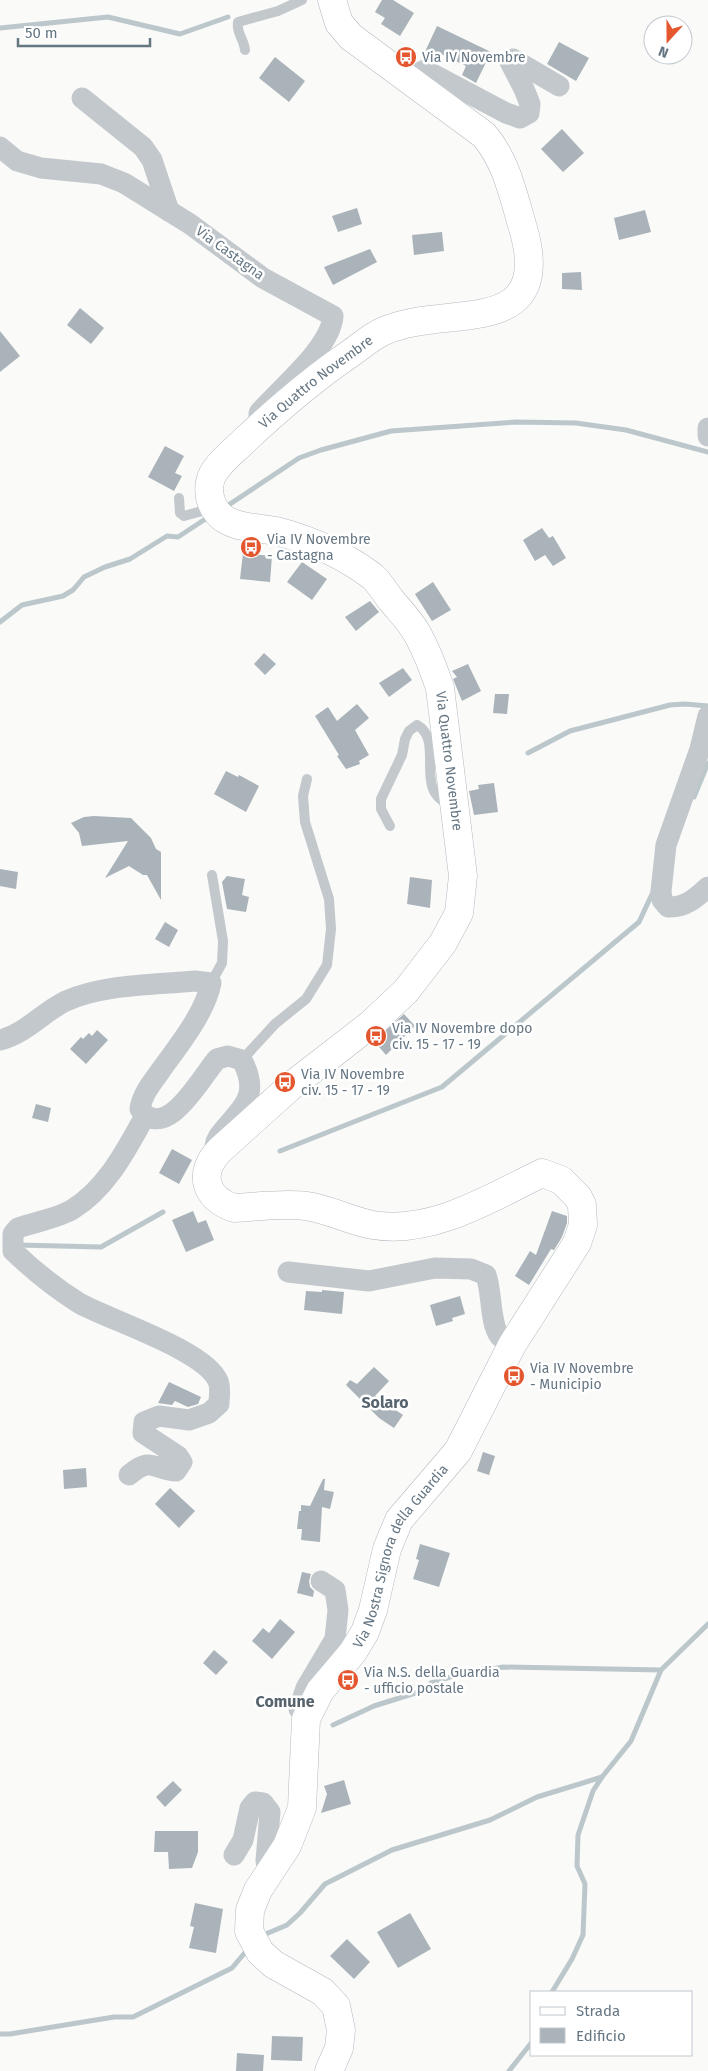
<svg xmlns="http://www.w3.org/2000/svg" width="708" height="2071" viewBox="0 0 708 2071" font-family="'Fira Sans',sans-serif">
<style>
.lines{fill:none;stroke-linecap:round;stroke-linejoin:round}
.stream{stroke:#bbc7cb;stroke-width:5}
.building{fill:#aab3b9}
.secondary-casing{stroke:#b3babf;stroke-width:29}
.service{stroke:#c3c8cc;stroke-width:10}
.minor{stroke:#c3c8cc;stroke-width:21}
.secondary{stroke:#fff;stroke-width:28}
.labels{text-anchor:middle;dominant-baseline:central;stroke-width:5;stroke-linejoin:round;paint-order:stroke}
.poi-label{font-size:14px;fill:#657683;stroke:#fff;text-anchor:start}
.street-label{font-size:14px;fill:#657683;stroke:#fff}
.quarter-label{font-size:16px;font-weight:bold;fill:#57646e;stroke:#fff}
</style>
<rect width="100%" height="100%" fill="#fafaf8"/>
<g class="lines">
<!-- stream -->
<g class="stream">
<path d="M0,28L108,17L180,34L228,17"/>
<path d="M224,508L299,458L321,450L391,431L516,422L576,423L626,430L708,452"/>
<path d="M0,622L22,605L63,596L73,590L84,577L105,567L130,559L167,536L178,537L210,516"/>
<path d="M528,753L570,731L670,705L685,704L708,706"/>
<path d="M694,797L708,763"/>
<path d="M280,1151L442,1087L639,922L653,892"/>
<path d="M17,1245L101,1247L163,1212"/>
<path d="M333,1725L374,1706L425,1690L431,1683L453,1676L503,1667L661,1670"/>
<path d="M261,1936L287,1925L300,1913L325,1884L392,1850L490,1820L537,1797L602,1777"/>
<path d="M552,1992L572,1959L583,1935L585,1884L577,1866L578,1835L593,1791L602,1777L631,1741L661,1670L708,1624"/>
<path d="M0,2034H10L114,2017H133L232,1968L248,1949"/>
<path d="M509,2071L532,2042"/>
</g>
</g>
<!-- building -->
<g class="building">
<path d="M382,0H393L414,13L400,36L381,24L385,18L375,12Z"/>
<path d="M437,26L491,52L476,83L462,75L466,66L441,54L437,62L423,56Z"/>
<path d="M559,42L589,58L576,81L547,64Z"/>
<path d="M275,57L305,81L289,102L259,78Z"/>
<path d="M562,129L584,153L563,172L541,149Z"/>
<path d="M357,208L362,224L338,232L332,216Z"/>
<path d="M645,210L651,232L619,240L614,218Z"/>
<path d="M442,232L444,251L414,255L412,235Z"/>
<path d="M370,249L377,262L333,285L324,267Z"/>
<path d="M581,272L582,290L562,289V273Z"/>
<path d="M80,308L104,328L91,344L67,325Z"/>
<path d="M0,331L20,356L0,372Z"/>
<path d="M165,446L184,456L175,473L182,476L174,491L148,477Z"/>
<path d="M542,528L549,538L553,536L566,558L553,566L545,555L535,561L523,540Z"/>
<path d="M243,553L272,556L270,582L240,579Z"/>
<path d="M302,562L327,579L312,600L287,582Z"/>
<path d="M433,582L451,610L432,621L415,594Z"/>
<path d="M370,601L379,612L356,631L345,617Z"/>
<path d="M264,653L276,664L265,675L254,664Z"/>
<path d="M468,664L481,691L462,701L453,679L457,677L452,671Z"/>
<path d="M403,668L412,680L389,697L379,683Z"/>
<path d="M495,694H509L507,714L493,713Z"/>
<path d="M357,704L369,718L355,730L369,755L359,761L360,764L346,769L337,756L339,755L315,716L328,707L337,721Z"/>
<path d="M226,771L238,777L239,775L259,786L246,812L214,794Z"/>
<path d="M494,783L498,812L474,815L469,791L479,789L478,785Z"/>
<path d="M94,816L131,818L151,838L156,849L161,852V900L147,875H143L129,866L105,878L128,841L82,846L79,833L71,823L84,817Z"/>
<path d="M0,869L18,872L16,889L0,886Z"/>
<path d="M227,876L245,879L242,895L249,897L246,912L227,909L222,882Z"/>
<path d="M410,877L432,880L430,908L407,904Z"/>
<path d="M165,922L178,930L169,947L155,939Z"/>
<path d="M404,1014L415,1026L386,1055L374,1041Z"/>
<path d="M97,1030L108,1040L86,1064L70,1049L81,1037L83,1039L89,1033L92,1036Z"/>
<path d="M36,1104L51,1108L48,1122L32,1118Z"/>
<path d="M172,1149L192,1160L179,1184L159,1173Z"/>
<path d="M193,1211L198,1223L206,1220L214,1240L186,1252L172,1220Z"/>
<path d="M552,1211L567,1216V1223L562,1237L554,1250L551,1249L529,1285L515,1276L530,1251L536,1255Z"/>
<path d="M322,1290L344,1292L342,1314L304,1310L306,1291L322,1292Z"/>
<path d="M460,1296L465,1314L452,1318L453,1321L436,1326L430,1305Z"/>
<path d="M374,1367L389,1381L375,1396L403,1415L394,1428L379,1418L346,1385L350,1380L357,1384Z"/>
<path d="M169,1382L201,1397L198,1404L188,1407L175,1401L172,1405L158,1403Z"/>
<path d="M483,1452L495,1456L489,1475L477,1471Z"/>
<path d="M86,1468L87,1487L64,1489L63,1470Z"/>
<path d="M323,1479H325L324,1490L334,1492L330,1509L322,1507L320,1542L301,1540L302,1529H297L299,1511H301V1505L310,1506Z"/>
<path d="M170,1488L195,1511L179,1528L155,1504Z"/>
<path d="M420,1544L450,1553L439,1587L413,1579L419,1560L416,1559Z"/>
<path d="M302,1572L311,1574L309,1581L310,1587L314,1591L313,1597L297,1593Z"/>
<path d="M280,1619L295,1632L272,1659L252,1641L263,1628L269,1633Z"/>
<path d="M214,1650L228,1662L216,1675L203,1663Z"/>
<path d="M344,1780L351,1804L321,1813L327,1794L324,1786Z"/>
<path d="M173,1781L182,1790L165,1807L156,1797Z"/>
<path d="M155,1831H198V1852L192,1868L169,1869L168,1852H154Z"/>
<path d="M195,1903L223,1909L216,1953L189,1948L194,1927L190,1926Z"/>
<path d="M410,1913L431,1949L398,1968L377,1932Z"/>
<path d="M347,1939L370,1962L354,1979L330,1956Z"/>
<path d="M272,2036L303,2037L302,2061L271,2060Z"/>
<path d="M237,2053L264,2055L263,2071H236Z"/>
</g>
<g class="lines">
<!-- secondary casing -->
<g class="secondary-casing">
<g id="secondary">
<path id="s1" d="M329,2071L339,2048L341,2030L336,2006L323,1992L273,1964L260,1952L249,1931L250,1910L258,1890L287,1846L302,1808L306,1719L320,1691L353,1652L365,1632L373,1610L387,1549L399,1520L458,1451L512,1345L577,1243L583,1225L582,1205L578,1197L561,1180L542,1173C490,1198 432,1235 373,1225C350,1221 329,1209 306,1206C283,1203 258,1207 234,1208C204,1198 198,1172 220,1150L291,1086L371,1024L406,991L443,943L459,913L463,876L440,688C434,670 427,652 418,635C411,622 400,611 391,600C385,592 379,582 372,576C345,556 313,541 280,532C264,528 243,529 228,521C219,517 212,507 210,497C208,487 210,476 217,468C224,458 236,449 245,440C278,409 313,379 351,353C361,346 372,336 384,331C445,303 556,342 523,228C513,195 507,162 484,135L351,37L339,23L332,0"/>
</g>
</g>
<!-- service -->
<g class="service">
<path d="M245,50C244,39 236,33 238,22L278,11L302,0"/>
<path d="M179,498L180,513L184,516L213,508"/>
<path d="M390,826L381,809V799L402,755L405,739L409,731L417,725C446,741 411,793 452,805"/>
<path d="M211,983L222,963L223,941L212,875"/>
<path d="M242,1060L275,1024L306,999L327,965L331,929L329,899L305,822L303,796L307,779"/>
</g>
<!-- minor -->
<g class="minor">
<path d="M408,78L425,70L506,113L520,118L529,113L530,104L524,89L510,62L513,59L559,86"/>
<path d="M82,98L143,147L152,160L169,211"/>
<path d="M0,147L17,161L41,168L101,174L124,183L190,224L263,278L333,316C331,348 279,389 259,413V418"/>
<path d="M708,428V436"/>
<path d="M708,716L700,749L666,845L661,891L662,900L668,907C685,908 696,898 708,887"/>
<path d="M0,1040C25,1034 43,1012 66,1001C103,984 154,985 195,981L211,983C205,1013 179,1045 161,1070C152,1083 142,1094 140,1109C166,1144 202,1076 217,1059L228,1056L242,1060C258,1091 248,1102 227,1126C221,1133 216,1138 215,1146"/>
<path d="M288,1272L369,1281L435,1268L471,1269L486,1275C492,1291 490,1323 499,1335C501,1339 508,1342 512,1345"/>
<path d="M129,1475C151,1456 152,1469 176,1471L182,1462L178,1456L143,1433L144,1422L159,1416L189,1420L209,1413L219,1404C219,1397 221,1387 218,1381C205,1350 109,1320 79,1303C55,1288 33,1270 13,1251V1234L18,1228C34,1222 59,1218 73,1209C107,1188 126,1150 145,1116"/>
<path d="M299,1709L306,1688L335,1639L338,1610L335,1590L321,1581"/>
<path d="M234,1855L243,1840L250,1808L255,1802L263,1803L270,1812L266,1861L270,1875"/>
</g>
<!-- secondary -->
<use href="#secondary" class="secondary"/>
</g>
<!-- icons -->
<defs>
<g id="bus-disc" transform="scale(1.125)"><circle r="9.5" fill="#e4572e" stroke="#fff"/><path d="M-5-6H5V4H4V6H2V4H-2V6H-4V4H-5ZM-3.5-4V0h7V-4ZM-3.5 1.2v1.5H-2V1.2ZM2 1.2v1.5H3.5V1.2Z" fill="#fff"/></g>
</defs>
<g fill-rule="evenodd">
<use href="#bus-disc" x="406" y="57"/>
<use href="#bus-disc" x="251" y="547"/>
<use href="#bus-disc" x="376" y="1036"/>
<use href="#bus-disc" x="285" y="1082"/>
<use href="#bus-disc" x="514" y="1376"/>
<use href="#bus-disc" x="348" y="1680"/>
</g>
<g class="labels">
<!-- poi labels -->
<g class="poi-label">
<text x="422" y="57">Via IV Novembre</text>
<text x="267" y="539">Via IV Novembre<tspan x="267" dy="16">- Castagna</tspan></text>
<text x="392" y="1028">Via IV Novembre dopo<tspan x="392" dy="16">civ. 15 - 17 - 19</tspan></text>
<text x="301" y="1074">Via IV Novembre<tspan x="301" dy="16">civ. 15 - 17 - 19</tspan></text>
<text x="530" y="1368">Via IV Novembre<tspan x="530" dy="16">- Municipio</tspan></text>
<text x="364" y="1672">Via N.S. della Guardia<tspan x="364" dy="16">- ufficio postale</tspan></text>
</g>
<!-- street labels -->
<g class="street-label">
<text transform="translate(230 253) rotate(36)">Via Castagna</text>
<text stroke="none"><textPath href="#s1" startOffset="2501">Via Quattro Novembre</textPath></text>
<text transform="translate(449 761) rotate(83)">Via Quattro Novembre</text>
<text stroke="none"><textPath href="#s1" startOffset="602">Via Nostra Signora della Guardia</textPath></text>
</g>
<!-- quarter labels -->
<g class="quarter-label">
<text x="385" y="1402">Solaro</text>
<text x="285" y="1701">Comune</text>
</g>
</g>
<!-- legend -->
<rect x="530" y="1991" width="162" height="65" fill="#ffffff" stroke="#c1c8cd"/>
<rect x="540" y="2007" width="25" height="8" fill="#ffffff" stroke="#c1c8cd"/>
<text x="576" y="2016" font-size="15" fill="#657683">Strada</text>
<rect x="540" y="2028" width="25" height="15" fill="#aab3b9" stroke="#c1c8cd"/>
<text x="576" y="2041" font-size="15" fill="#657683">Edificio</text>
<!-- north arrow -->
<g transform="translate(668 40) rotate(201)"><circle r="24" fill="#ffffff" stroke="#c1c8cd"/>
<path d="M0-4L9 19L0 12L-9 19Z" fill="#e4572e"/>
<text y="-8" font-size="14" font-weight="bold" text-anchor="middle" fill="#657683">N</text>
</g>
<!-- scale -->
<path d="M18 38v8h132v-8" fill="none" stroke="#657683" stroke-width="2.5"/>
<text x="25" y="38" font-size="15" fill="#657683" stroke="#ffffff" stroke-width="4" paint-order="stroke">50 m</text>
</svg>
